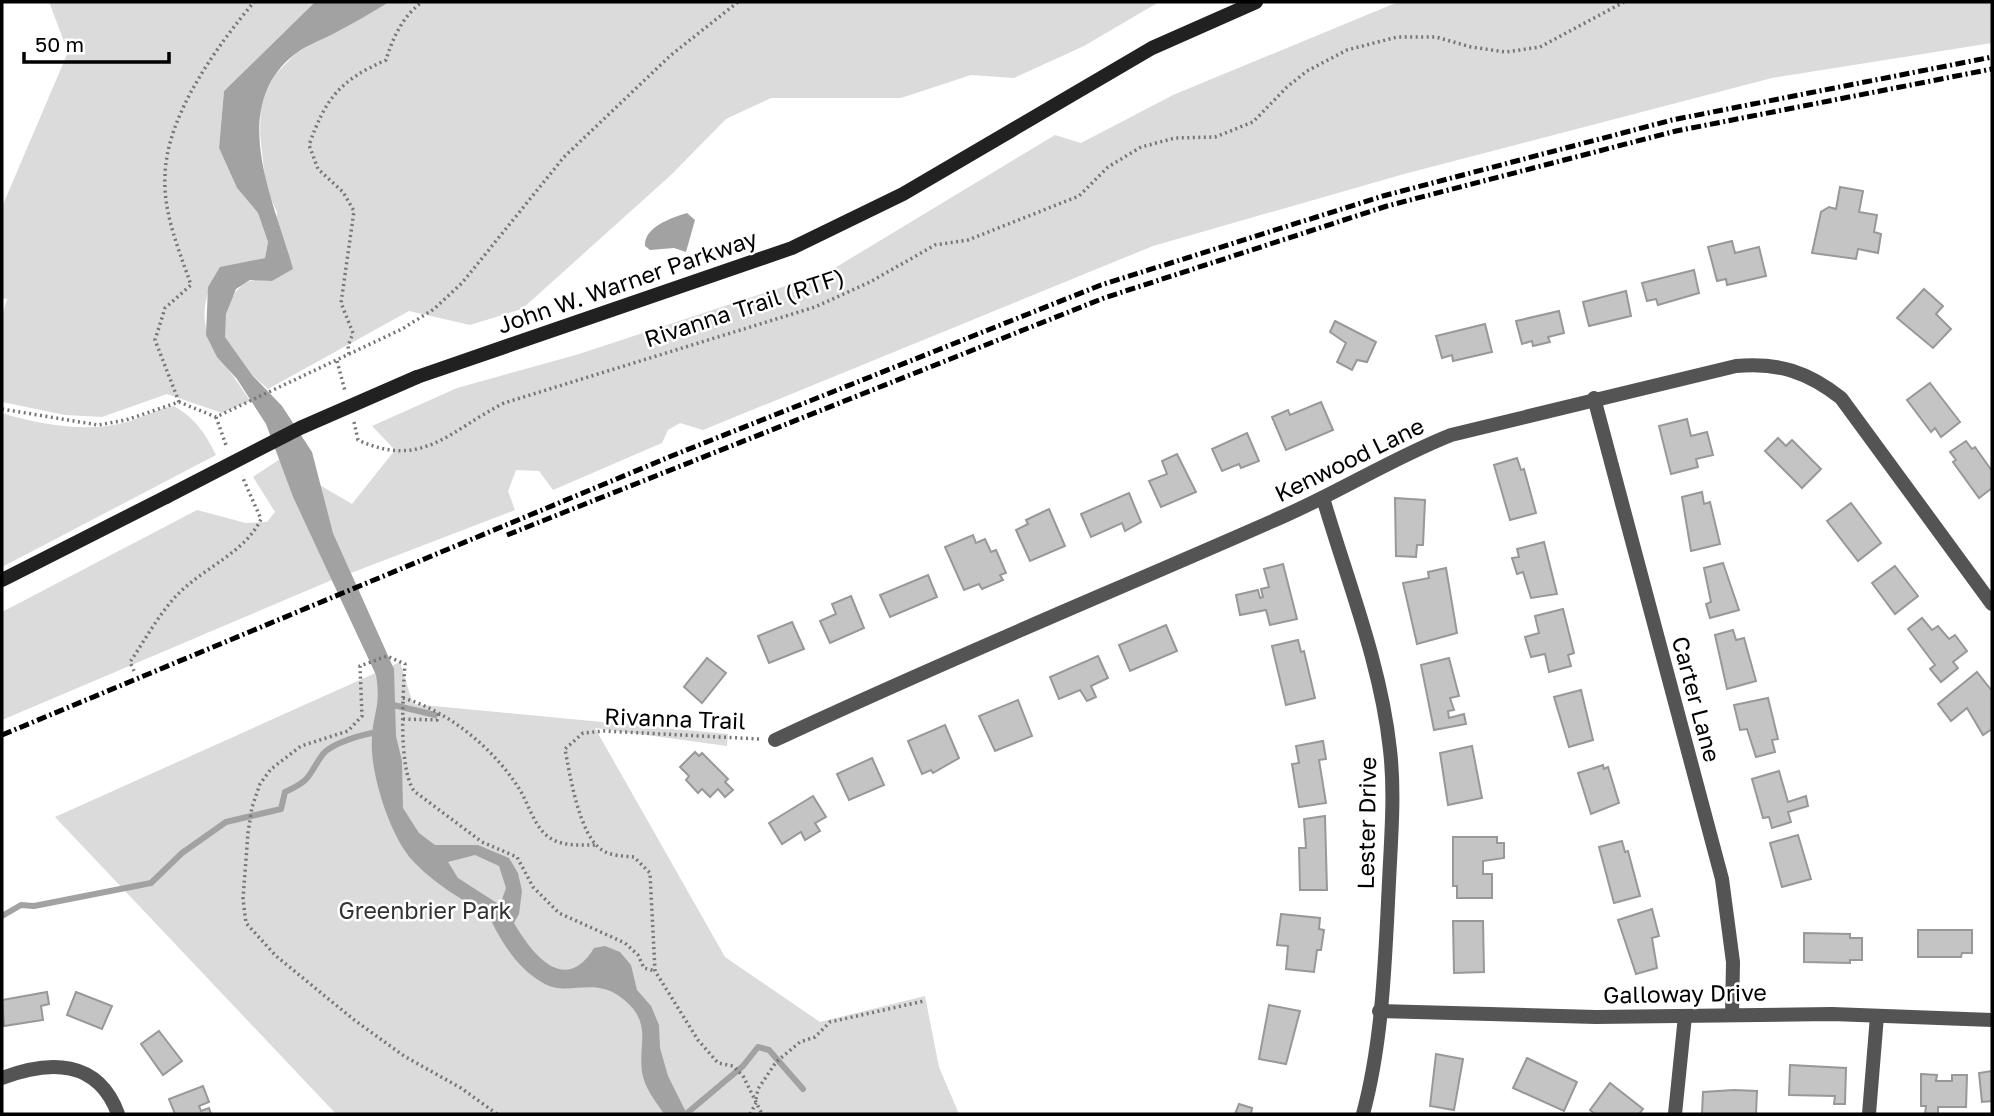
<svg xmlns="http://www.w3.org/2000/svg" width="1994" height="1116" viewBox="0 0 1994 1116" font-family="'Golos Text',sans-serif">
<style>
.green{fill:#dbdbdb}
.water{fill:#a2a2a2;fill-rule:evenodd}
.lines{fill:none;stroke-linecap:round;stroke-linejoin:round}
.stream{stroke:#a2a2a2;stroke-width:6}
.building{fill:#c4c4c4;stroke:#989898;stroke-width:2}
.path{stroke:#767676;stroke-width:3.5;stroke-dasharray:2 3.5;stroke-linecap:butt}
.minor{stroke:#545454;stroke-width:14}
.secondary{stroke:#212121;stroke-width:14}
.rail{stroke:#000;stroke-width:5;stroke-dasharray:10 3.5 2 3.5;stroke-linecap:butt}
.secondary-bridge{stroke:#212121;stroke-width:14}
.labels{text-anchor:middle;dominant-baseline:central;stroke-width:5;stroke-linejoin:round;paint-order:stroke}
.street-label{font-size:23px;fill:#000;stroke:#fff}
.park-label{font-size:23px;fill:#323232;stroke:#fff}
</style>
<rect width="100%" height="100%" fill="#fff"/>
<!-- green -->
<g class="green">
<path d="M49,2H315L224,91L219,148L237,188L258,213L268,242L265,258L220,268C183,329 220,352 250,401L222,413L167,394L102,417L65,415L2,402V316L7,299L2,298V207L68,52Z"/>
<path d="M389,2H1159L1084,46L1014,78L971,75L901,98H771L726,119L671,175L522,309L470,325L409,311L268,389C253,376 232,358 225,338C220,320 231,287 250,281C256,279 265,281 272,281L277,212L266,188L260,134L261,99L275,75L296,53Z"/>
<path d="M1398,2H1992V43L1772,78L1404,174L1153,246L703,430L680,423L668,430L662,443L553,490L539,471L516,470L508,491L515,510L351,573L333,533L318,484L352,504L395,450L372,426L457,388L579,354L828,272L1055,135L1081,143L1173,95Z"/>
<path d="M174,406C196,419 205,433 216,455L2,567V413C40,425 88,433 127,422C143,417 157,409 174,406Z"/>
<path d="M280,459L293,497L332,580L2,720V612L197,510L246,523L267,522L275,512L253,477Z"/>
<path d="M400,662L413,704L728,734L727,746L595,728L725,957L820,1022L925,996L939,1067L959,1114H336L55,817Z"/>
</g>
<!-- water -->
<g class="water">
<path d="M315,2H389C371,13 352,24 333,34C321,40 306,46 295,54C226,108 275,202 293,269L272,281L250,280L236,289L226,314L225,337L252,375L282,406L312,452L333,533L394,669L396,736L402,761L403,808L419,833L435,845H478L509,858L518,873L522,891L519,914L514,923C532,954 565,996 594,948L605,946L620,952L631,965L637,990L651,1006L659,1025L660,1048L668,1076L687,1114H664C656,1102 644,1087 642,1072C638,1043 653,1023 623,999C594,975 569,998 543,983C521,970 509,953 497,932C494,927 491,918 486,914C481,908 470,904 463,900C445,889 427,876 413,861C390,837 369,771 372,737C374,710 381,705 376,675L293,497L266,424L237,379L217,357L206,335L208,287L220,267L265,258L268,242L258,213L237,188L219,148L224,91ZM475,855L499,866L506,888L500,905L458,878L448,862Z"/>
<path d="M687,213L695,220L686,252L674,248L650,250L645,246C644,227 671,218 687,213Z"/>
</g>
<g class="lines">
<!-- stream -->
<g class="stream">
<path d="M389,704L435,715"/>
<path d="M2,916L21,905L34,906L151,883L182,853L226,822L281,809L285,792C313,779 307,776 323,754C332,743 363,734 378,732"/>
<path d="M686,1114L743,1066L758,1047L769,1050L803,1089"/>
</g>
</g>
<!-- building -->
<g class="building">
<path d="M1840,187L1863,191L1859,212L1877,215L1874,232L1881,234L1878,253L1858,249L1856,259L1812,253L1821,212L1829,207L1836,209Z"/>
<path d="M1732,241L1735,253L1759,247L1766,276L1727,285L1726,279L1717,281L1708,247Z"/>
<path d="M1694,270L1699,293L1658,305L1656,299L1647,301L1642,283Z"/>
<path d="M1924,289L1943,306L1936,314L1951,329L1933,348L1897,318Z"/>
<path d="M1626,291L1631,316L1589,326L1583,302Z"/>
<path d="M1559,311L1564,333L1548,337L1550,342L1533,346L1532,341L1522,344L1516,321Z"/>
<path d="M1335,321L1376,342L1367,362L1357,360L1352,370L1337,362L1346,343L1330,332Z"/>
<path d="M1485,324L1492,352L1453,361L1452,355L1442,358L1436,336Z"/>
<path d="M1930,383L1960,422L1941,437L1935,428L1931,432L1907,400Z"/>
<path d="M1321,402L1333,430L1286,450L1272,417L1288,410L1290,415Z"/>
<path d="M1687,419L1691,436L1707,432L1713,455L1696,459L1698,467L1671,474L1659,426Z"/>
<path d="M1247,433L1259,461L1241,468L1239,464L1222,471L1212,449Z"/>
<path d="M1778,438L1786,446L1792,440L1821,469L1802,488L1765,451Z"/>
<path d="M1966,441L1972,449L1975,447L1992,471V488L1979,498L1953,462L1956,460L1950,452Z"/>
<path d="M1177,454L1196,492L1161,507L1149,481L1167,474L1162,461Z"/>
<path d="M1517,458L1521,470L1524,469L1536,513L1510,520L1494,465Z"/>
<path d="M1702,492L1704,504L1710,502L1720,544L1691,551L1682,497Z"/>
<path d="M1129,493L1141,522L1125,531L1122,523L1091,537L1081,514Z"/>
<path d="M1395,498L1425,500L1423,545H1417L1416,557L1396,556Z"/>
<path d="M1851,503L1881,543L1858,561L1827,521Z"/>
<path d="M1049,509L1065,546L1030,561L1016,530L1028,524L1026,520Z"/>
<path d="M973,535L976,543L985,539L991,552L996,550L1006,573L1000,575L1003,580L982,589L979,584L964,590L945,547Z"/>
<path d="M1544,542L1557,594L1531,598L1523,572L1517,574L1512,558L1519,557L1517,549Z"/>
<path d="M1723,563L1739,610L1710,618L1706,604L1711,602L1704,568Z"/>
<path d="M1283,564L1297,619L1270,625L1266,610L1240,615L1236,595L1258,590L1260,598L1263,597L1261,589L1269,587L1264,569Z"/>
<path d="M1895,566L1918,596L1895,614L1872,583Z"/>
<path d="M1446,568L1457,633L1417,644L1403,583L1429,578L1428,572Z"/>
<path d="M928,575L937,597L890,617L880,595Z"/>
<path d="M851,596L864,628L830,643L820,621L836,614L832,604Z"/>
<path d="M1563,609L1574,653L1568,655L1571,666L1549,672L1545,654L1531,657L1525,637L1539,633L1535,616Z"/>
<path d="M1922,618L1932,630L1938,626L1949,639L1955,635L1967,651L1953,662L1958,668L1941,682L1930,669L1935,665L1908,629Z"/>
<path d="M792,622L804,649L769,663L758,636Z"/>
<path d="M1166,625L1177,651L1130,671L1119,645Z"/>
<path d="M1733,630L1736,640L1744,638L1756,681L1727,689L1715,635Z"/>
<path d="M1298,640L1301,652L1304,651L1315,698L1286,705L1272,646Z"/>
<path d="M1098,656L1108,678L1091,686L1096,697L1087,701L1080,690L1059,699L1050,677Z"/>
<path d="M707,658L726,673L702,703L684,687Z"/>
<path d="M1449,658L1459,696L1450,698L1454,710L1448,711L1449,718L1464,714L1466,724L1434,730L1421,665Z"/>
<path d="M1977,672L1992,691V729L1983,735L1967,708L1951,721L1938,704Z"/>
<path d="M1581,690L1593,740L1569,747L1554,697Z"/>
<path d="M1768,698L1778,739L1772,740L1775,752L1756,757L1747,729L1740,730L1734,705Z"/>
<path d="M1018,700L1032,736L995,751L979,716Z"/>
<path d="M945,725L959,758L933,773L931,770L922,774L908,741Z"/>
<path d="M1323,741L1326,759L1319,760L1326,803L1299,807L1292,764L1299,763L1296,746Z"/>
<path d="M1472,746L1482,798L1448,805L1440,753Z"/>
<path d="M695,752L699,756L702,753L728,779L725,782L733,790L725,797L718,789L710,797L702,789L698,793L686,780L689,776L680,767Z"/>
<path d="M872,758L884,785L849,800L837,774Z"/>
<path d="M1603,765L1604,769L1608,767L1619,803L1591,814L1578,773Z"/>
<path d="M1779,771L1788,802L1806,796L1808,806L1788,812L1791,822L1772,828L1769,817L1763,818L1752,779Z"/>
<path d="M813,796L826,817L815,823L820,831L805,840L801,832L782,844L769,823Z"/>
<path d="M1325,816L1327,890H1300L1299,848H1306L1304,819Z"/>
<path d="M1798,835L1811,879L1782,887L1770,843Z"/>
<path d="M1453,837H1497V843H1504V858L1483,861V874H1492V898H1457V886H1453Z"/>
<path d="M1622,841L1625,852L1628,851L1640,896L1614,903L1599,847Z"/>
<path d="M1652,909L1659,936L1652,938L1657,968L1636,974L1618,920Z"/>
<path d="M1281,914L1320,918L1319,929L1324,930L1321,950H1317L1314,972L1286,969L1288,946L1277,945Z"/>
<path d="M1453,921H1483L1484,972L1454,973Z"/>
<path d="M1918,930H1972V953H1962L1961,957H1918Z"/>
<path d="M1804,933L1850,934V938H1862V960H1850V963L1804,962Z"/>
<path d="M47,992L49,1004L41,1006L43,1020L4,1026L2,1000Z"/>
<path d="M76,992L112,1006L102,1029L67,1015Z"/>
<path d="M1269,1005L1300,1011L1286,1064L1259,1059Z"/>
<path d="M159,1031L182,1061L163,1075L141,1044Z"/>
<path d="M1436,1054L1463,1059L1454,1110L1430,1106Z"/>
<path d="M1527,1058L1577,1082L1564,1111L1513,1088Z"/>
<path d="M1790,1065L1846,1068L1845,1104H1834L1835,1096L1789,1095Z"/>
<path d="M1992,1071V1101L1982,1102L1979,1073Z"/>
<path d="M1921,1074L1937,1075L1936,1081H1952V1075H1967L1966,1107H1938V1114H1925L1926,1106H1921Z"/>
<path d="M1610,1083L1643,1109L1639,1114H1595L1590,1110Z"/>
<path d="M203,1086L209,1102L199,1106L201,1111L209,1108L211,1114H175L169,1099Z"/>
<path d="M1734,1090L1757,1091L1756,1114H1702L1703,1092Z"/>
<path d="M1239,1104L1252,1108L1251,1114H1235Z"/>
</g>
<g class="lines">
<!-- path -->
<g class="path">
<path d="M349,354L348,346L353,333L341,303L354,211L343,192L318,169L309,145C326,98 339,81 386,60C393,37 403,16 422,2"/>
<path d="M337,361L345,391"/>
<path d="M179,402L155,340L165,308L191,285C179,250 163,213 165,176C166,116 217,46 254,2"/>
<path d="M2,409L98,425L126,420L179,402L216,417L402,329L434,309L462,283L564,157L671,55L738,2"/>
<path d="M216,417L227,448"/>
<path d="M354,422L358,440C423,470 450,430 504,403L815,307L870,282L935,245L968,240L1079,196L1108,167L1141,147L1175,138L1215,137L1253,122L1287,87L1307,71L1347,50L1397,37H1436L1471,47L1506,52L1540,47L1624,2"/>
<path d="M134,671L130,662C145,640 159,614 177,595C203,568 246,552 261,519L242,476"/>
<path d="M403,698C448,711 493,748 518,787C527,800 533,823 545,834C559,847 578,845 596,845"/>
<path d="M403,719L437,720L439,713"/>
<path d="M759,739L604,731L583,733L565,749C570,775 579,835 602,850C611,856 623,856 634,857L650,873L655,971L698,1040L718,1063L733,1066L743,1076L762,1114"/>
<path d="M756,1099L758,1089L776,1062L800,1042L815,1037L830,1022L924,1001"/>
<path d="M497,1114L461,1088L404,1056L353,1019L276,956L246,923L243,899L248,833L252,807L260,784L271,769L301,746L348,731L362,716L360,666L387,656L405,664C403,694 398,767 414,791L482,842L517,857L533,887L559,913L625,943L638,955L644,968L655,971"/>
<path d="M750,1114L756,1103"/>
</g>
<!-- minor -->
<g class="minor">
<path d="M1594,398L1722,879L1733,962L1732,1015"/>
<path d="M1323,498C1347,580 1381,664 1390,750C1395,793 1391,838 1389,882C1385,959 1383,1040 1363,1114"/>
<path d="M775,740C943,661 1114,591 1284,516C1341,491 1393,458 1451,435L1736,366C1778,362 1808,372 1841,398L1992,604"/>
<path d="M1379,1011L1596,1017L1832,1014L1992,1020"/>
<path d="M2,1078C49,1060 98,1059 118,1114"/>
<path d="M1675,1114L1685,1016"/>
<path d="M1869,1114L1877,1016"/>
</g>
<!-- secondary -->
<g class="secondary">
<path d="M417,377L792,248L903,194L1152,48L1256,2"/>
<path d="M2,580L166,497"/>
</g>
<!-- rail -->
<g class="rail">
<path d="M507,535L1104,298L1387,206L1676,131L1992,69"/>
<path d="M2,735L674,455L1101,285L1383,196L1672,120L1992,57"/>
</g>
<!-- secondary-bridge -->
<path class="secondary-bridge" d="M166,497L300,428L417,377"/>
</g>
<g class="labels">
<!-- street labels -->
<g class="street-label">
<text transform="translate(627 281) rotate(-19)">John W. Warner Parkway</text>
<text transform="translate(744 307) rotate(-18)">Rivanna Trail (RTF)</text>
<text transform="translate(1349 459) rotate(-26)">Kenwood Lane</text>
<text transform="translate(1697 699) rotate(75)">Carter Lane</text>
<text transform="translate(675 718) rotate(2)">Rivanna Trail</text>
<text transform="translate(1366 823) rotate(-89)">Lester Drive</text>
<text transform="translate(1685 993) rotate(-1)">Galloway Drive</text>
</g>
<!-- park labels -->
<g class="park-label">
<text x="425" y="910">Greenbrier Park</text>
</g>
</g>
<!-- border -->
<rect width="1994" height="1116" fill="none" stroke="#000000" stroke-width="7"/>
<!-- scale -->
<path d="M24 52v10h145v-10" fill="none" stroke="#000000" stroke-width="3.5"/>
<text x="35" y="52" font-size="21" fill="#000000" stroke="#ffffff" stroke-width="5" paint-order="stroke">50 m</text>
</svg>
